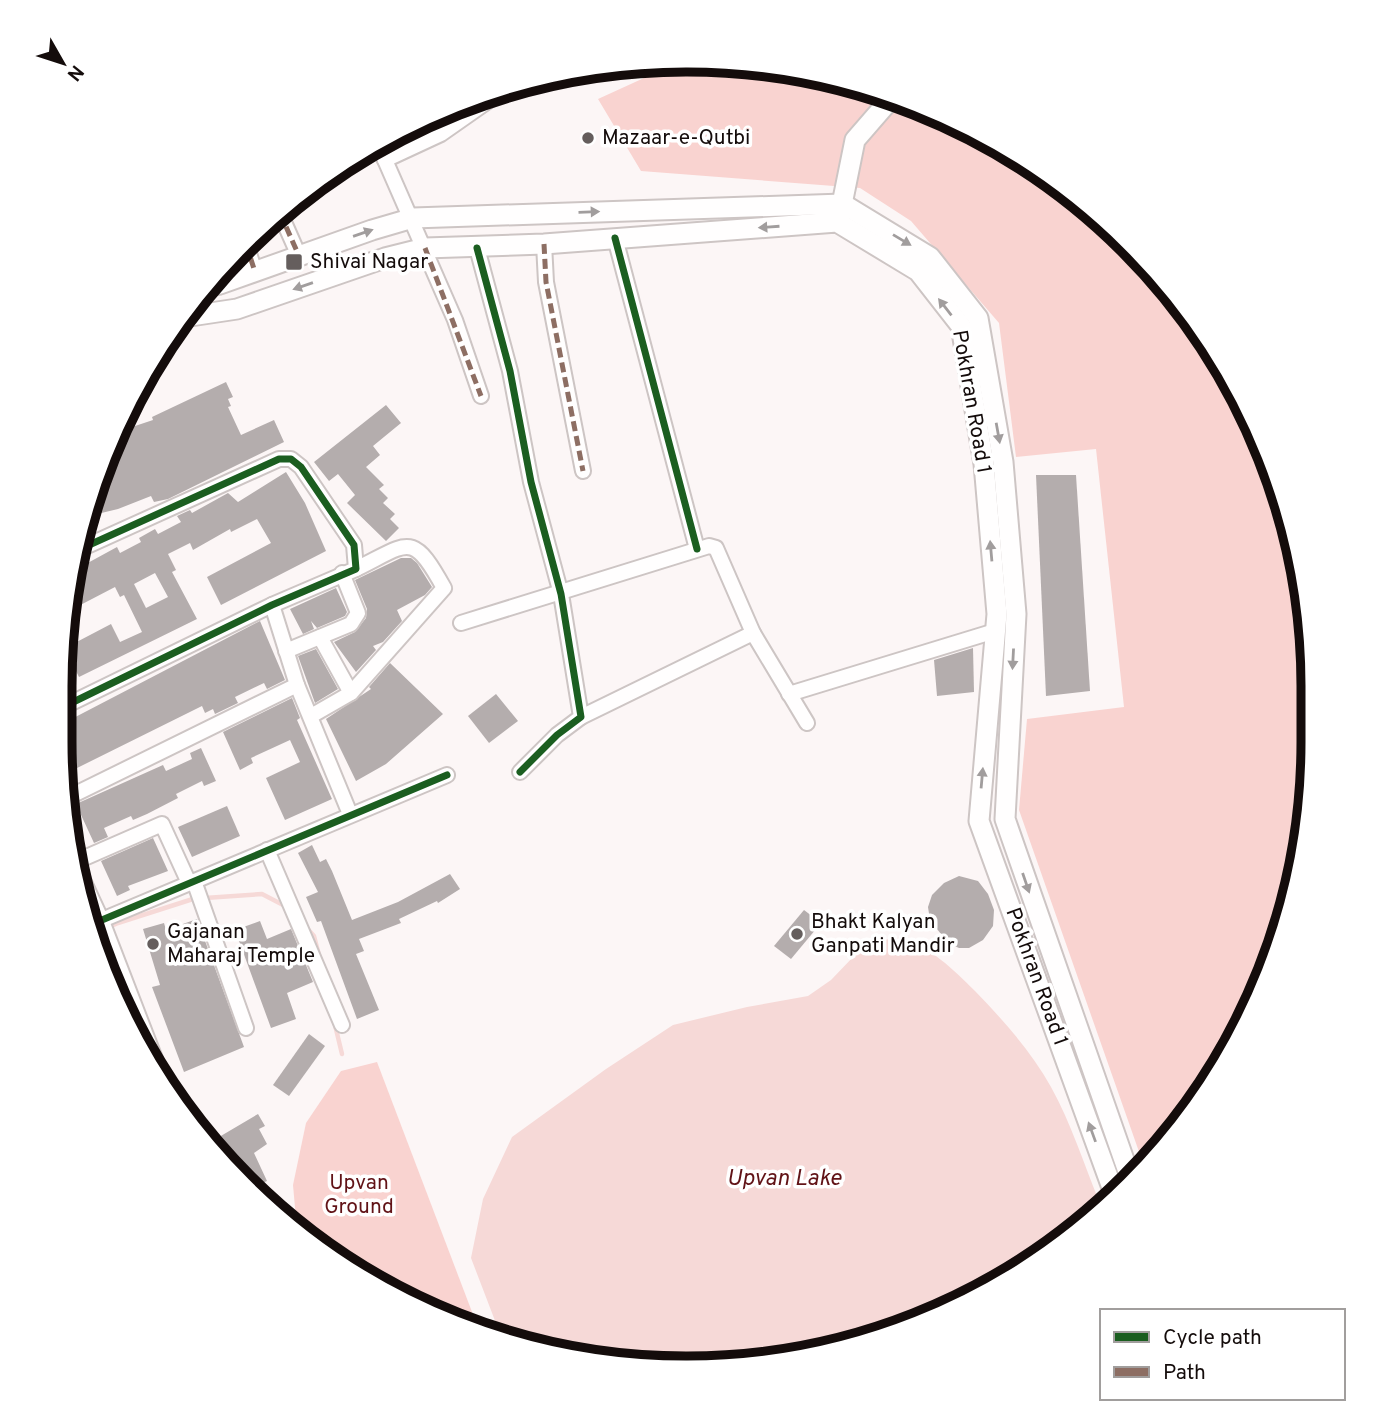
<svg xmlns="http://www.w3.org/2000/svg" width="1373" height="1428" viewBox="0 0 1373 1428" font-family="Overpass,sans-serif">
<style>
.green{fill:#f9d3d0}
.water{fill:#f6d9d7}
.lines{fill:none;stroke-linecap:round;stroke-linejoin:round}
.stream{stroke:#f6d9d7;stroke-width:4.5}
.building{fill:#b4adad;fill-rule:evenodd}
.street-casing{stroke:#cdc5c4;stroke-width:18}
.secondary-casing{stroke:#cdc5c4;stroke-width:23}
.street{stroke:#fffefe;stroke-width:14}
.secondary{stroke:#fffefe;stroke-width:19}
.quiet{stroke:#8d6e63;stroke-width:5;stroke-dasharray:10 5;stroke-linecap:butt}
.cycleway-casing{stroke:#fff;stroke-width:11}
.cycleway{stroke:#1b5e20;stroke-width:7}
.oneway{fill:#a19d9d}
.poi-dot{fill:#655e5d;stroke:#fff;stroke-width:2.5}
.labels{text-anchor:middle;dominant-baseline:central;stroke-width:7;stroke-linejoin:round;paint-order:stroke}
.poi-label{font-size:21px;fill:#140c0b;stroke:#fff;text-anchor:start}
.street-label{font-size:21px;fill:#140c0b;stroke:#fff}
.park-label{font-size:21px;fill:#611317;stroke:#fff}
.water-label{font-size:23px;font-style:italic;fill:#611317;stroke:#fff}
.rim{fill:none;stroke:#140c0b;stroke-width:9}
</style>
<rect width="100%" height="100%" fill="#fcf6f6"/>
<!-- green -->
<g class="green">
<path d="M679,62C708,63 740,61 770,65C996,101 1188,247 1269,462C1277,483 1288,505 1292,527C1307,592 1312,657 1312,723C1312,892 1260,1042 1144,1166L1019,810L1027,719L1124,707L1096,449L1016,457L999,323L911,221L860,188L641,171L598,99Z"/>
<path d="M377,1062L480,1333L373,1284L297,1230L293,1185L306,1123L341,1071Z"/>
</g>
<!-- water -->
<path class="water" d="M902,937C932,949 952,968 975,991C1003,1020 1031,1051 1051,1087C1071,1123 1084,1164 1099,1201L1100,1213L1000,1285L849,1347L728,1367L604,1363L502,1339L471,1258L483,1199L512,1137L606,1069L673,1025L747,1007L808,996L831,980L855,955L878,941Z"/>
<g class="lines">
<!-- stream -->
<g class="stream">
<path d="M205,898L262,894L287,907"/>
<path d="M305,926L314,936L319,955"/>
<path d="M93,934L118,923L196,898"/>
<path d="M335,1025L342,1054"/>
</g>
</g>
<!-- building -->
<g class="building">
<path d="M226,382L233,397L228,399L231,406L228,407L241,435L274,420L284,442L168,499L154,502L151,496L118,509L93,515L92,509L87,511L93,485L104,459L114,457L110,446L117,432L153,420L152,417Z"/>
<path d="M386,405L401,423L373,446L380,455L366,467L384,485L379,489L388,498L383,503L395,514L390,519L399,528L386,541L347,503L355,495L338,474L329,481L314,462Z"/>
<path d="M286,472L305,503L326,551L221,605L207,577L271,543L257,519L231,532L230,529L193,550L190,543L168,554L176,570L172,572L197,619L79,677L73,665L77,663L69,646L111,624L120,642L142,632L124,595L120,597L115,587L65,613L73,571L117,547L120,553L141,542L139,538L155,529L158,534L181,522L177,516L190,510L192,513L228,493L238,502ZM155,573L168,597L146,608L134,584Z"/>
<path d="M1036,475H1076L1090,691L1046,696Z"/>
<path d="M401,558H411L417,563L432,587L425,595L397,610L402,621L383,642L373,646L376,650L356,672L334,642L355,632L366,618L367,609L355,580Z"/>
<path d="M336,588L347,612L345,616L317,628L311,621L314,629L303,634L290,609Z"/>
<path d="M260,621L285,680L267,689L264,683L235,697L238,703L215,714L213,709L205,713L202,706L69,772L61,757L60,725Z"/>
<path d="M973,648L974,692L937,696L934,660Z"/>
<path d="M316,649L338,689L315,703L298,656Z"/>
<path d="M390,663L443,714L386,764L356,781L326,719L371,689L369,687Z"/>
<path d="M496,694L518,721L489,743L468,716Z"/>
<path d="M292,698L300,718L297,720L332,799L285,820L266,778L300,762L290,740L251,758L253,763L240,770L223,732Z"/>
<path d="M201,748L216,781L204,786L202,781L176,794L178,798L147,814L133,820L131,816L104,828L108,837L94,843L76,804L163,765L166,771L192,759L190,753Z"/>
<path d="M227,806L240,836L192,857L178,827Z"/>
<path d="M153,838L168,871L128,886L130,890L117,896L101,861Z"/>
<path d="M312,845L320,862L326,859L332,871L352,920L398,902L450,874L460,889L438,903L437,901L399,919L401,923L359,939L364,951L356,954L379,1010L357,1019L321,921L317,922L306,897L318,892L298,853Z"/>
<path d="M959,876L978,881L988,894L994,910L993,926L983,940L969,948H959L948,943L930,920L928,907L932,895L944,883Z"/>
<path d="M804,910L821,923L791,959L774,946Z"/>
<path d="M197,919L244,1047L184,1072L152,987L160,985L143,929L164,923L166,930Z"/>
<path d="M260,921L267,939L291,929L313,982L287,993L296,1019L271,1028L235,930Z"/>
<path d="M309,1034L325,1046L289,1096L273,1085Z"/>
<path d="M258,1114L265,1126L259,1129L267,1144L254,1153L267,1181L251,1188L214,1140Z"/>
</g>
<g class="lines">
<!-- street casing -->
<g class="street-casing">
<g id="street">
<path d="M378,144L455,320L481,396"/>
<path d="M385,160L441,134L508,87"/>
<path d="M280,213L299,256"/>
<path d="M615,238L697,549"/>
<path d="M246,244L255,272"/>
<path d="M544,244L546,282L583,471"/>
<path d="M477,248L510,371L531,482L561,594L581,717L557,735L520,772"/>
<path d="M272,605L297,685L350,814"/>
<path d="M461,623L709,546L716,548L753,633"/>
<path d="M320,637L351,693"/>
<path d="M286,651L351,624L358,613L342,573"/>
<path d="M789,694L995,631"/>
<path d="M61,708L272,605L356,569L354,545L301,467L291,459H279L78,550"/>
<path d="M311,716L351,693L444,588C412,530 409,543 356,569"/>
<path d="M581,717L753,633L807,723"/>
<path d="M65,799L297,685"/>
<path d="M267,850L342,1025"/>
<path d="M70,852L102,921L169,1095"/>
<path d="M75,862L162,824L189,883"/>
<path d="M194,881L246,1028"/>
<path d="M90,925L447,775"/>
</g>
</g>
<!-- secondary casing -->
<g class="secondary-casing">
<g id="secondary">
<path d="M840,214L855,140L894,95"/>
<path d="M206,286L220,284L372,230L413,218L843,204L930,257L978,318L1003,462L1016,614L1005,819L1131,1180"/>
<path d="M184,317L237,309L385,258L425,248L544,244L837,222L918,271L961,326L984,464L997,614L979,821L1115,1196"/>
</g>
</g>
<!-- street -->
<use href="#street" class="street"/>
<!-- secondary -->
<use href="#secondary" class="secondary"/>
<!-- quiet -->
<g class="quiet">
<path d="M280,213L299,256"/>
<path d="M246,244L255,272"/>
<path d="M544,244L546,282L583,471"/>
<path d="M425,248L481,396"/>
</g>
<!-- cycleway casing -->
<g class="cycleway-casing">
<g id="cycleway">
<path d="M615,238L697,549"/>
<path d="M477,248L510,371L531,482L561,594L581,717L557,735L520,772"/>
<path d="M61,708L272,605L356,569L354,545L301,467L291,459H279L78,550"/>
<path d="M90,925L447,775"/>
</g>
</g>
<!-- cycleway -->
<use href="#cycleway" class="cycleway"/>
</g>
<!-- one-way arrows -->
<defs><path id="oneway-solid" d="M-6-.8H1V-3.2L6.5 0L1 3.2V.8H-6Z" transform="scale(1.75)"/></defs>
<g class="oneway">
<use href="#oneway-solid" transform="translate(589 212) rotate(-2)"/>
<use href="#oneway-solid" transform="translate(769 227) rotate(176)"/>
<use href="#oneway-solid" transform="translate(363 233) rotate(-19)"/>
<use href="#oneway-solid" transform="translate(902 240) rotate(31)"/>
<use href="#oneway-solid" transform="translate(303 286) rotate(161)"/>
<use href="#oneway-solid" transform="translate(945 307) rotate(-128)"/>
<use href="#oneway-solid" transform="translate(998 433) rotate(80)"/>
<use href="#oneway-solid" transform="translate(991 551) rotate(-95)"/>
<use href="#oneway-solid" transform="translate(1013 659) rotate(93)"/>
<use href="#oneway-solid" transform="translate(982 778) rotate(-85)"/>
<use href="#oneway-solid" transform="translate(1026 883) rotate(71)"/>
<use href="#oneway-solid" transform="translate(1092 1132) rotate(-110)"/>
</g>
<!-- markers -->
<g class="poi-dot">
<circle cx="588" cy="138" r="7"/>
<rect x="285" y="253" width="18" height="18" rx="3.5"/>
<circle cx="797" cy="934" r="7"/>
<circle cx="153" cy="944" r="7"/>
</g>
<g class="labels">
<!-- poi labels -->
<g class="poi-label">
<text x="602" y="138">Mazaar-e-Qutbi</text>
<text x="310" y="262">Shivai Nagar</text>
<text x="811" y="922">Bhakt Kalyan<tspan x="811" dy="24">Ganpati Mandir</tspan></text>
<text x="167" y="932">Gajanan<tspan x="167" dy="24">Maharaj Temple</tspan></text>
</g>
<!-- street labels -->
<g class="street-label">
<text transform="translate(971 402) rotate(80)">Pokhran Road 1</text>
<text transform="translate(1036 977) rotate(70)">Pokhran Road 1</text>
</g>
<!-- park labels -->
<g class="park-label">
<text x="359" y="1183">Upvan<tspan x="359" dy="24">Ground</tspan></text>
</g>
<!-- water labels -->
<g class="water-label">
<text x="784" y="1179">Upvan Lake</text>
</g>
</g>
<!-- crop -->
<path d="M0 0H1373V1428H0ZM686 72H687A614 614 0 0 1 1301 686V742A614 614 0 0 1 687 1356H686A614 614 0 0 1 72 742V686A614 614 0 0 1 686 72Z" fill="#fff" fill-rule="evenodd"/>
<path class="rim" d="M686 72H687A614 614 0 0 1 1301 686V742A614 614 0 0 1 687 1356H686A614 614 0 0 1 72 742V686A614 614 0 0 1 686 72Z"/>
<!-- legend -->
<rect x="1100" y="1309" width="245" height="91" fill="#ffffff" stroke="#a19e9d" stroke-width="2"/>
<rect x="1114" y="1332" width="35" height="10" fill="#1b5e20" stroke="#a19e9d" stroke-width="2"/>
<text x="1163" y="1344" font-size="21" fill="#140c0b">Cycle path</text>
<rect x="1114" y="1367" width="35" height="10" fill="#8d6e63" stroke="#a19e9d" stroke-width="2"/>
<text x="1163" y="1379" font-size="21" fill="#140c0b">Path</text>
<!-- north arrow -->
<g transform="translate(63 63) rotate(129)" stroke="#ffffff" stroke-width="5" paint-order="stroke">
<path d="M0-5L12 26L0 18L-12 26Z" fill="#140c0b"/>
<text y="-10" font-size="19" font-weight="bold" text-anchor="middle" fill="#140c0b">N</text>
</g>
</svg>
